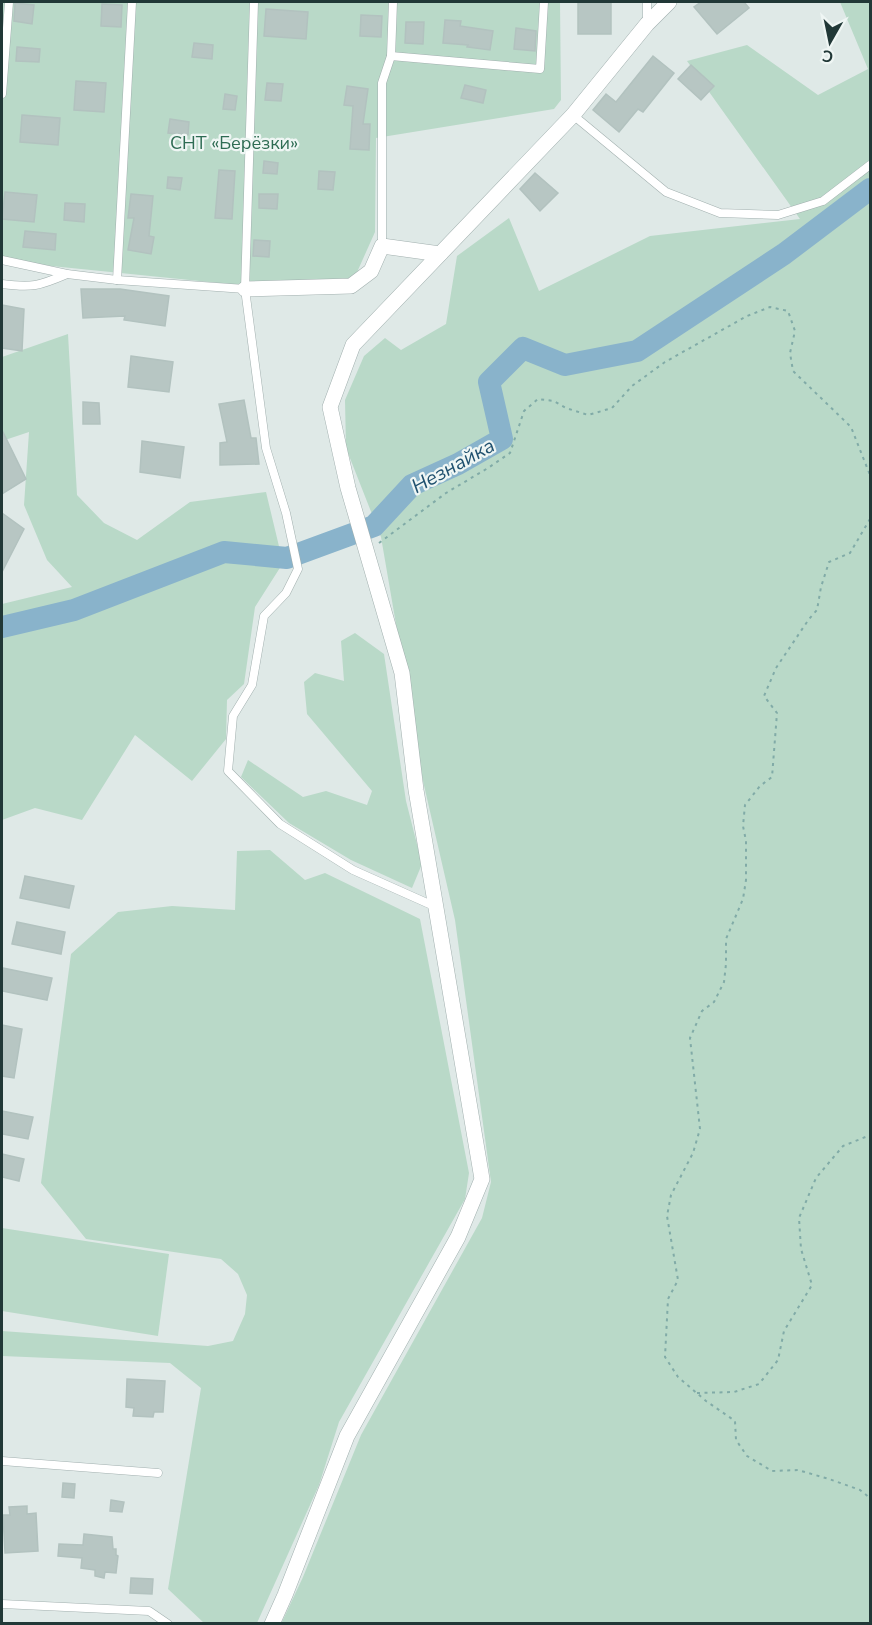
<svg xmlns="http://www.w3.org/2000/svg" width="872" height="1625" viewBox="0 0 872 1625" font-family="'Nunito Sans',sans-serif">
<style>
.green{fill:#b9d9c8}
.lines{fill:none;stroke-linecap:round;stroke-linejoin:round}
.river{stroke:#89b3cb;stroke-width:22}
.building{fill:#b7c6c3;stroke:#b2c2bf;stroke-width:1.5}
.lane-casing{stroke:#a2b0af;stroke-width:9}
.street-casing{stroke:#a2b0af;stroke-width:16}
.path{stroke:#81aba7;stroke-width:2;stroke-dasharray:3 4.5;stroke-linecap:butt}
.lane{stroke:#fff;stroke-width:8}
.street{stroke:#fff;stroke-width:15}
.labels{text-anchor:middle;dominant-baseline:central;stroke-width:4.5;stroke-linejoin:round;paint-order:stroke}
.park-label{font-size:18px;fill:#2e6c53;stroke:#eff6f4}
.water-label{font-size:20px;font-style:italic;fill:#20516f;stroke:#eff6f4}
</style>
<rect width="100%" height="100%" fill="#dfe9e7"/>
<!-- green -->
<g class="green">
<path d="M2,2H560L561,100L554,109L376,138L375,232L354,279L239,285L2,261Z"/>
<path d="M840,2H870V1623L281,1624L303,1577L361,1435L482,1218L491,1182L455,920L423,781L381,537L346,448L345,400L364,356L385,338L401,350L446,324L457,256L509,218L539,291L650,236L800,219L687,61L747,45L818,95L868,69Z"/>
<path d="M68,334L77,495L104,523L137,540L190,502L266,492L283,563L255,607L244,684L227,700L226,739L192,781L135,735L82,820L35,808L2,820V604L72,587L47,560L24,505L29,432L2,441V357Z"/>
<path d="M355,633L384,654L406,801L422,864L412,888L351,860L289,823L241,777L248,760L303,797L326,791L367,805L372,791L307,714L304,682L315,673L344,681L341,641Z"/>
<path d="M270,850L305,880L325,873L420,919L469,1173L465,1199L339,1422L319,1485L257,1623H204L168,1589L201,1388L170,1363L2,1356V1331L208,1346L233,1341L245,1314L247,1295L238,1274L221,1259L86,1239L41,1183L71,954L118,912L172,906L235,910L237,851Z"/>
<path d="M2,1228L169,1254L158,1336L2,1311Z"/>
</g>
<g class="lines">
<!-- river -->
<path class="river" d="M2,627L74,610L224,552L287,558L374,526L412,485L458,464L502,439L489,382L523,348L565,365L637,351L784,254L870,189"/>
</g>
<!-- building -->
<g class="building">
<rect x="578" y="2" width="33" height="32"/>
<path d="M701,2H744L749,8L717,34L694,7Z"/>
<path d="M15,3L34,5L32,24L14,21Z"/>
<path d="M102,4L122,5L121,27L101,26Z"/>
<path d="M266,9L308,12L306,39L264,36Z"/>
<path d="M361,15L382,16L381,37L360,36Z"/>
<path d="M445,20L461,21L460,26L493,31L490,50L467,47L468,45L443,43Z"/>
<path d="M406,22H424L423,44L405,43Z"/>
<path d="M516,28L536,31L535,51L514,49Z"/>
<path d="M194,43L213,45L212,59L192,57Z"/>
<path d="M17,47L40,49L39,62L16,61Z"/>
<path d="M653,56L674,73L643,112L638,109L619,132L593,110L606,94L616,102Z"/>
<path d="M691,65L714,86L701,100L678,79Z"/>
<path d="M76,81L106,83L104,112L74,110Z"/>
<path d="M267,83L283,84L281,101L265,100Z"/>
<path d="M465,85L486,90L483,103L461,98Z"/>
<path d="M347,86L368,89L363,124H370L369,150L350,149L353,106L344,105Z"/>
<path d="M225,94L237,96L235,110L223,109Z"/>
<path d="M22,115L60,118L58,145L20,142Z"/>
<path d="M170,119L189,122L188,135L168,133Z"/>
<path d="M264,161L278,163L277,174L263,173Z"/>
<path d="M219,170L235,171L232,219L215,218Z"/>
<path d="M319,171L335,172L333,190L318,189Z"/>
<path d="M535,173L558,193L540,211L520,189Z"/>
<path d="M168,177L182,178L180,190L167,188Z"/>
<path d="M5,192L37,195L34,222L2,219Z"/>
<path d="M131,194L153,196L149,236L154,237L151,254L128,250L134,218H128Z"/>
<path d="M259,194H278L277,209L259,208Z"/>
<path d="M65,203L85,204L84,222L64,220Z"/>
<path d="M25,231L56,234L55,250L23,247Z"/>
<path d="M254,240L270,241L269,257L253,256Z"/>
<path d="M81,289H120L169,296L165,326L124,320L125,316L83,318Z"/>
<path d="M2,305L24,309L22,351L2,348Z"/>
<path d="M131,356L173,362L169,392L128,387Z"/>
<path d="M244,400L251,438H256L259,464L220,465V443L227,442L219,404Z"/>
<path d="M83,402L99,403L100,424H83Z"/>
<path d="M2,430L26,479L2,494Z"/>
<path d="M142,441L184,447L180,478L140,472Z"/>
<path d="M2,513L24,529L2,572Z"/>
<path d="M25,876L74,886L69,908L20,898Z"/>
<path d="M17,922L65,932L61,954L12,944Z"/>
<path d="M3,968L52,978L47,1000L2,991Z"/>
<path d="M2,1025L22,1029L14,1078L2,1076Z"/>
<path d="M2,1111L33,1117L28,1139L2,1134Z"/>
<path d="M2,1154L24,1159L19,1181L2,1177Z"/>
<path d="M127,1379L165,1381L163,1412H154L153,1417L133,1416L134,1408L126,1407Z"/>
<path d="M63,1483L75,1484L74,1498L62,1497Z"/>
<path d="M111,1500L124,1502L122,1512L110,1511Z"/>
<path d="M27,1506V1514L36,1513L38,1551L5,1553L3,1515H10L9,1507Z"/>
<path d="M84,1534L112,1537L113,1549H116V1555L118,1556L116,1573L105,1572L104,1578L95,1576V1570L81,1568L82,1558L58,1556L59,1544L83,1545Z"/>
<path d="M131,1578L153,1579L152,1594L130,1593Z"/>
</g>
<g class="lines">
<!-- lane casing -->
<g class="lane-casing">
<g id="lane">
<path d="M254,2L245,289L266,448L286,513L298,569L286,593L264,616L252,685L233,716L228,771L280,824L353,870L436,907"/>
<path d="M647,2V23"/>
<path d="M391,56L540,69L544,2"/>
<path d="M2,94L9,2"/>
<path d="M573,115L666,192L720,213L778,215L823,201L870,165"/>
<path d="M382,246V83L391,56L393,2"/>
<path d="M2,260L67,274L117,280L245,289"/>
<path d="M117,280L132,2"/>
<path d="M2,284C32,288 39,286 67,274"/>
<path d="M2,1461L158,1473"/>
<path d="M2,1604L149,1611L168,1624"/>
</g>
</g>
<!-- street casing -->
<g class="street-casing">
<g id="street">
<path d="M245,289L351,286L371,271L382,246L440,254"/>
<path d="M272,1624L285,1595L347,1436L458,1237L482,1179L416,790L402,673L348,488L330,407L353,345L573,115L647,24L669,2"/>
</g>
</g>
<!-- path -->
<g class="path">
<path d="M870,519L850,553L829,562L821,587L817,610L809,619L776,668L764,696L777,713L772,777L760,786L745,805L743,826L746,841V880L743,899L726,939V964L724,982L714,1002L702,1011L690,1038L700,1129L693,1153L671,1195L667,1216L678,1280L668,1299L665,1357L678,1377L706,1401L735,1421L736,1440L747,1456L772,1471L798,1470L829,1479L860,1490L870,1498"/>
<path d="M379,543L446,493L488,468L510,453L524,411L538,399L554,401L566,408L588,415L612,408L632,386L665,362L747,316L770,307L788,311L795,331L790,353L793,371L851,427L870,475"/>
<path d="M697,1393L734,1392L759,1384L778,1360L784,1331L812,1285L801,1249L799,1218L816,1178L843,1146L868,1136L870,1137"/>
</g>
<!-- lane -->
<use href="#lane" class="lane"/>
<!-- street -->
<use href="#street" class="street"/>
</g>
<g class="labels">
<!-- park labels -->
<g class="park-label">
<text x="234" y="143">СНТ «Берёзки»</text>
</g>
<!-- water labels -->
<g class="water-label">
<text transform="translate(453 466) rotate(-29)">Незнайка</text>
</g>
</g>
<!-- border -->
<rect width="872" height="1625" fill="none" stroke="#213837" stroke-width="6"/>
<!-- north arrow -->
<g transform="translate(830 42) rotate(189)" stroke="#eff6f4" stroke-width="4.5" paint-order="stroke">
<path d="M0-4.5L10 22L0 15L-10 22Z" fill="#213837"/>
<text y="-9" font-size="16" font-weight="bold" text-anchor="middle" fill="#213837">С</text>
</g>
</svg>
